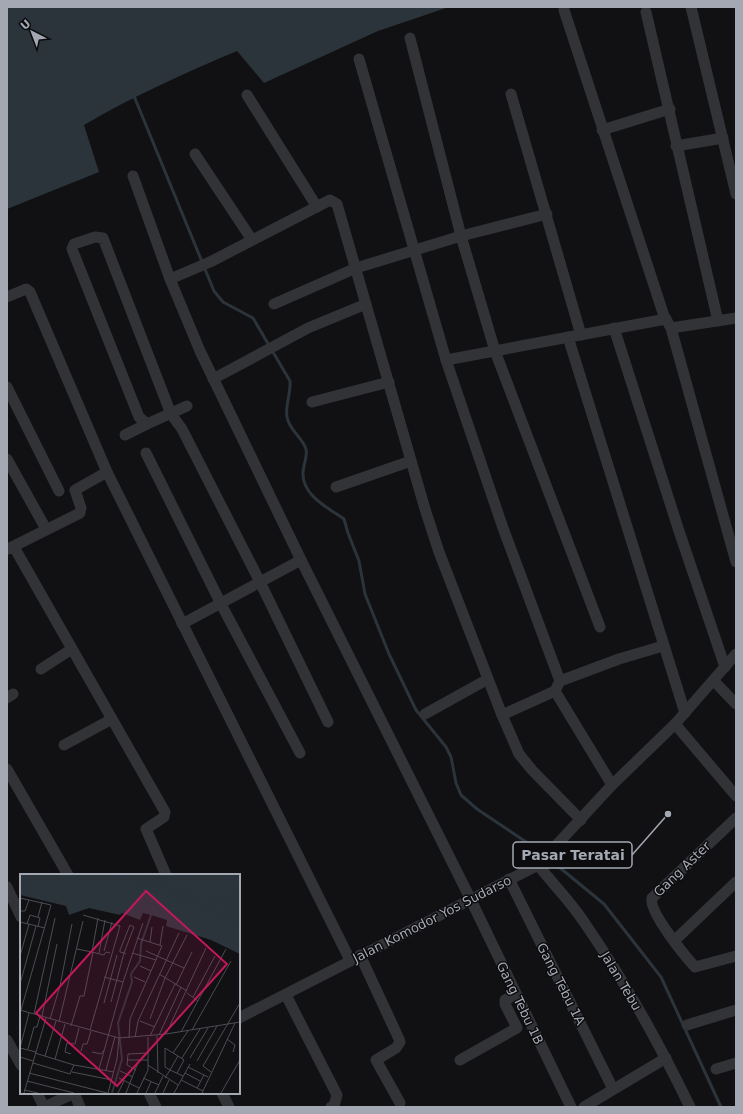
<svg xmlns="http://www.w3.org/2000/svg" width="743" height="1114" viewBox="0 0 743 1114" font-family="'DejaVu Sans',sans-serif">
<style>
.water{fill:#2b343b}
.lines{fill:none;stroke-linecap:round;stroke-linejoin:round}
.stream{stroke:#2b343b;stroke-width:3}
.minor{stroke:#323337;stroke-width:11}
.labels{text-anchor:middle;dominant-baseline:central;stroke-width:3;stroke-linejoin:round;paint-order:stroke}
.street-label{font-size:13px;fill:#a3a8b3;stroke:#0c0c0e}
.inset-river{fill:none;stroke:#2b343b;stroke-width:2}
.inset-road{fill:none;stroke:#4b4d53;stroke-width:1}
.view{fill:#c2185b;fill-opacity:0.15;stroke:#c2185b;stroke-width:2}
.inset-edge{fill:none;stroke:#a3a8b3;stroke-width:2}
.leader{fill:none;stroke:#a3a8b3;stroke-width:1.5}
.callout-dot{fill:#a3a8b3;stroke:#0c0c0e;stroke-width:1.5}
.callout{fill:#0c0c0e;stroke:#a3a8b3;stroke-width:1.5}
.callout-label{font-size:14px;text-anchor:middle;font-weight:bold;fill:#a3a8b3}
</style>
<rect width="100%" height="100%" fill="#111113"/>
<!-- water -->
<path class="water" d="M7,7H449L378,31L264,83L237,51C185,73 133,96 84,125L99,172L7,209Z"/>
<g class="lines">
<!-- stream -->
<g class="stream">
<path d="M134,96L214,291L223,302L253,318L290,381C291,393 285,406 287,417C289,430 302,437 306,449C308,456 303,465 303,473C302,495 328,508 344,519L348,533L359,561L365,594L389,654L416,710L446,747L451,757L456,783L461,795L477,809L544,854"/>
<path d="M548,858L604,904L661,977L721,1107"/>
</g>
<!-- minor -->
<g class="minor">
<path d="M691,7L736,194"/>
<path d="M564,10L664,316L671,328L736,562"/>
<path d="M646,12L718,321"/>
<path d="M410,38L461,236L495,351L600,627"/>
<path d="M359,59L446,360L503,528L560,681L555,691L612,785"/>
<path d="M511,94L581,335"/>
<path d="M247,95L317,207"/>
<path d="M602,130L670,109"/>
<path d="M676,146L723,138"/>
<path d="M195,154L252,240"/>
<path d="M133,176L170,279L200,351L301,560L182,624"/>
<path d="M170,279L210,262L330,200L337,204L425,509L439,552L502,715L519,754L532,770L581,820"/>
<path d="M7,297L26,289L30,292L107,472L350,960"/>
<path d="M274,304L356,268L461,236L547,214"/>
<path d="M614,328L679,531L725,667"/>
<path d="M671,328L736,318"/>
<path d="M568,337L685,713"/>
<path d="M446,360L666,319"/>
<path d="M213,379L308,328L366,304"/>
<path d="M7,387L59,491"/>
<path d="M312,402L389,382"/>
<path d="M187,406L147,424L139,417L72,249L74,244L95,237L103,238L171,414L182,429L260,582L328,722"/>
<path d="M125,435L147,424"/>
<path d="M146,453L221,604L300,753"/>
<path d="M7,459L46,529"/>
<path d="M336,487L411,461"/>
<path d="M14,547L165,812L164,817L146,829L166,875"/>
<path d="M8,549L80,513L81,508L75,490L107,472"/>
<path d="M301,560L470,898L571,1107"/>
<path d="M41,669L72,649"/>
<path d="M560,681L619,659L663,646"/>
<path d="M714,681L736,704"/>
<path d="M7,698L13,694"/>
<path d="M425,714L488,679"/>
<path d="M502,715L555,691"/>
<path d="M675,724L736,796"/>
<path d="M64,745L112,719"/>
<path d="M7,769L68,875"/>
<path d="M736,818L652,898C648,911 685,956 695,967L736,956"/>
<path d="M538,865C553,884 571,902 584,922C624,980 659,1043 690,1107"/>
<path d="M509,879L613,1089"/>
<path d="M7,887L21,917"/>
<path d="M674,941L736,882"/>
<path d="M360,955L399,1039L400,1042L396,1048L376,1060L400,1103"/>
<path d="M286,995L337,1095L334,1106L331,1107"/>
<path d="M239,1018L538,865L612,785L675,724L736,654"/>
<path d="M687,1025L736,1010"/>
<path d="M7,1040L21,1065"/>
<path d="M460,1060L517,1028L505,1004V1000L515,995"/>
<path d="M716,1069L736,1063"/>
<path d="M37,1093L44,1107"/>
<path d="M74,1093L80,1107"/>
<path d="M149,1093L156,1107"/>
<path d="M222,1093L229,1107"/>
<path d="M44,1107L75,1093"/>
<path d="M584,1107L666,1058"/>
</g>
</g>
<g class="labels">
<!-- street labels -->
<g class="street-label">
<text transform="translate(682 869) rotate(-44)">Gang Aster</text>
<text transform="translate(432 919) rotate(-27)">Jalan Komodor Yos Sudarso</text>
<text transform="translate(621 981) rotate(59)">Jalan Tebu</text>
<text transform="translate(561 984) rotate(63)">Gang Tebu 1A</text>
<text transform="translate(520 1003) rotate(64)">Gang Tebu 1B</text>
</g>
</g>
<!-- overview -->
<g transform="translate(20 874)">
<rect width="220" height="220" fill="#111113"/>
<path d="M0,1H220V80L191,66L146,52L147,46L127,40L123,39L120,46L102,39L100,41L69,34L49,41L46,32L0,21Z" fill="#2b343b"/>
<path class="inset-river" d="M77,1L130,14L220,52M95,1L130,9L220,47M118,1L220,40M137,1L220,35M156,1L220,30M176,1L220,17M92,219L102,185L98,149L112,108L111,100L120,87L121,70L131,41"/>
<path class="inset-road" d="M0,24L31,31L1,136M0,37H5L9,26M63,41L100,52L70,156M18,43L22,28M78,44L72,78L84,81L86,78L90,79M0,48L25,54M7,50L10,41L20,44L18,52M130,68L132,53M140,71L143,52M57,75L72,78M84,77L92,48M126,77L164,94M79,79L85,46M112,79L136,86M0,82L9,50M120,92L131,97M139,100L167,117M84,103L103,108L123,49M114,103L125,108M0,110L16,52M156,111L172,78M167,119L178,127M173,123L195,82M91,128L104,79L114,53L110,51L100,76V78L104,79L106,80M84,129L97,81M0,136L99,164L146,160L220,148M14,140L35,44M22,142L37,70M30,145L40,112L52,50M130,145L145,104L167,61M120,147L135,153M39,148L63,47M51,152L60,122H64L73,78M172,156L211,87M161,158L206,75M146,160L186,74M139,161L161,113M130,162L155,110M137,162L138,199M115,163L118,147L159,59M109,164L110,145L142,72L117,64M207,165L215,171L213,178M0,174L9,139M0,174L16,178M8,175L14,153H17L20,142M61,177L63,170H67L71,157M72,178L81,180L84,176M15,179L54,191L94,198M153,179L168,157M51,180L45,178L46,173L47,169L55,170L59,154M25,182L36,147M0,183L13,187M162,184L180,155M170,184L188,154M35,185L45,150M107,186H128M177,187L197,152M13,189L50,200L54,191M128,191L158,211M168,193L188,203M79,195L103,108M86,196L95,163M116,196L107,191L108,180L128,179M100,197L113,203M52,198L92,206M191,198L183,192L220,129M9,199L87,219M157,199L164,186L158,182M165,199L180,207M99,204L119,214M123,204L139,211M145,204L150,196L158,182L145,174V193L150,196L163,202M161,206L183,217M7,207L54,219M177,214L184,201M4,216L18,219M4,219L26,144M88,219L97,185L99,164M98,219L104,207M106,219L119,186M117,219L128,196V163M126,219L131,208M135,219L143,202M143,219L149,206M154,219L170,190M182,219L215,149M201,219L220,186"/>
<path class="view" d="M126,17L207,90L97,212L16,139Z"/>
<rect width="220" height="220" class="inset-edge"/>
</g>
<!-- callouts -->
<path class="leader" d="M668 814L632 855"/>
<circle class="callout-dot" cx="668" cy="814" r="4"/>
<rect class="callout" x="513" y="842" width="119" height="26" rx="4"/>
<g class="callout-label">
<text x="573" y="860">Pasar Teratai</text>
</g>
<!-- border -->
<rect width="743" height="1114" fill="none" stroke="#a3a8b3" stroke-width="16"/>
<!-- north arrow -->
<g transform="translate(32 32) rotate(318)" stroke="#0c0c0e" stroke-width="3" paint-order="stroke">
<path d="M0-3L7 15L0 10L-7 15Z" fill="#a3a8b3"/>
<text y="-6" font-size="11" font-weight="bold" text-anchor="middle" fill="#a3a8b3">U</text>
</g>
</svg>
